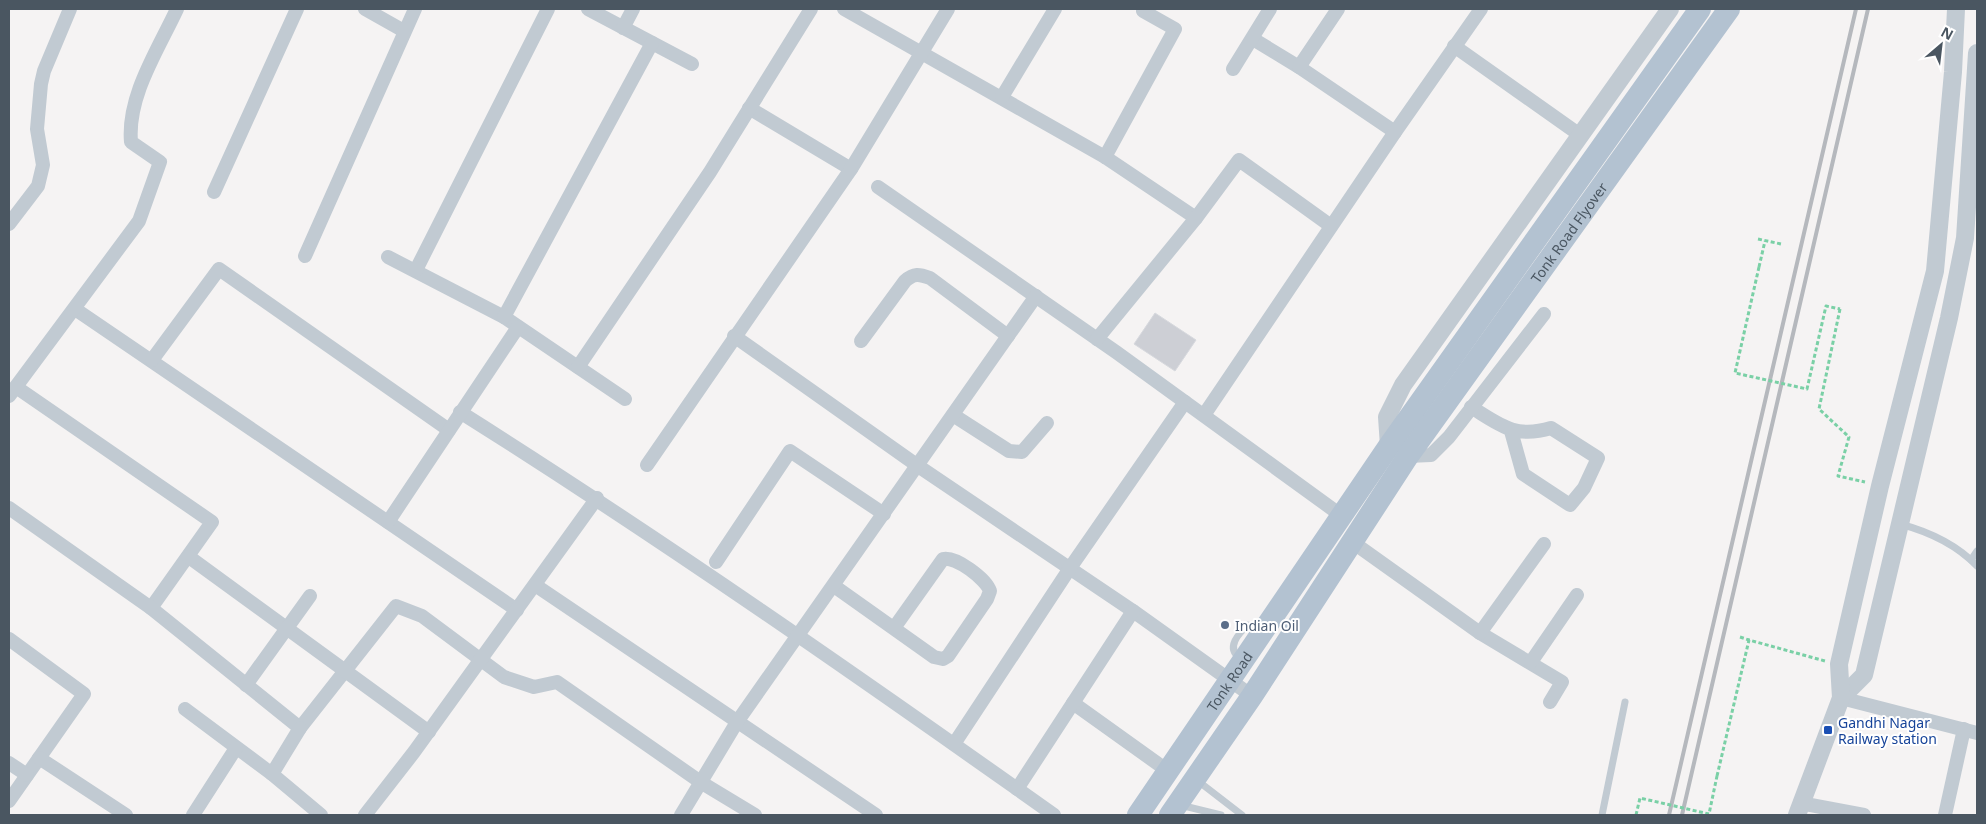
<svg xmlns="http://www.w3.org/2000/svg" width="1986" height="824" viewBox="0 0 1986 824" font-family="'Noto Sans',sans-serif">
<style>
.building{fill:#cdcfd5;stroke:#d7d9de}
.lines{fill:none;stroke-linecap:round;stroke-linejoin:round}
.path{stroke:#7ad0a6;stroke-width:3;stroke-dasharray:4 2.5;stroke-linecap:butt}
.service{stroke:#c1cad2;stroke-width:7}
.minor{stroke:#c1cad2;stroke-width:14}
.tertiary{stroke:#c1cad2;stroke-width:18}
.primary{stroke:#b3c2d1;stroke-width:22}
.rail{stroke:#b5b8bd;stroke-width:4}
.path-bridge{stroke:#7ad0a6;stroke-width:3;stroke-dasharray:4 2.5;stroke-linecap:butt}
.service-dot{fill:#5c6f8a;stroke:#fff;stroke-width:2}
.transit-dot{fill:#1a4fb4;stroke:#fff;stroke-width:2}
.labels{text-anchor:middle;dominant-baseline:central;stroke-width:4;stroke-linejoin:round;paint-order:stroke}
.street-label{font-size:14px;fill:#4a5661;stroke:#fff}
.service-label{font-size:14px;fill:#4e5e75;stroke:#fff;text-anchor:start}
.transit-label{font-size:14px;fill:#164399;stroke:#fff;text-anchor:start}
</style>
<rect width="100%" height="100%" fill="#f5f3f3"/>
<!-- building -->
<path class="building" d="M1155,313L1196,340L1175,371L1134,344Z"/>
<g class="lines">
<!-- path -->
<g class="path">
<path d="M1758,239L1781,244"/>
<path d="M1759,267L1765,241"/>
<path d="M1840,309L1819,409L1849,437L1838,476L1865,482"/>
<path d="M1740,637L1749,640"/>
<path d="M1717,776L1749,640L1825,661"/>
</g>
<!-- service -->
<g class="service">
<path d="M1900,524C1930,532 1956,544 1977,566"/>
<path d="M1971,560L1977,551"/>
<path d="M1240,658C1225,648 1239,633 1248,625L1260,629"/>
<path d="M1198,781L1242,815"/>
<path d="M1180,805L1221,815"/>
<path d="M1602,815L1625,702"/>
</g>
<!-- minor -->
<g class="minor">
<path d="M365,9L404,31"/>
<path d="M588,9L692,64"/>
<path d="M844,9L1105,157L1196,218"/>
<path d="M623,28L633,9"/>
<path d="M1253,39L1299,67L1395,132"/>
<path d="M1454,46L1580,135"/>
<path d="M1299,67L1338,9"/>
<path d="M1233,69L1270,9"/>
<path d="M1002,97L1055,9"/>
<path d="M749,108L851,169"/>
<path d="M1105,157L1175,29L1143,11L1144,9"/>
<path d="M878,187L1116,352L1342,516"/>
<path d="M214,192L297,9"/>
<path d="M9,224L38,186L43,165L37,129L41,84L44,71L70,9"/>
<path d="M305,256L415,9"/>
<path d="M388,257L504,317L625,399"/>
<path d="M416,270L548,9"/>
<path d="M75,309L517,610"/>
<path d="M504,317L652,43"/>
<path d="M734,336L918,466L1133,611L1252,696"/>
<path d="M1097,339L1196,218L1239,160L1331,226"/>
<path d="M861,341L905,281C914,273 919,274 930,278L1008,336"/>
<path d="M152,360L219,269L449,430"/>
<path d="M578,367L710,172L811,9"/>
<path d="M16,387L212,522L151,608"/>
<path d="M9,396L139,221L160,162L131,142C127,96 158,50 177,9"/>
<path d="M1471,407C1500,425 1515,439 1551,428L1598,458L1584,488L1570,505L1523,474L1511,431"/>
<path d="M460,412C663,540 859,677 1054,815"/>
<path d="M953,415L1009,451L1022,452L1047,423"/>
<path d="M1204,415L1395,132L1481,9"/>
<path d="M1408,456L1431,455L1449,437L1544,314"/>
<path d="M647,465L851,169L948,9"/>
<path d="M9,508L151,608L300,728L396,606L422,616L504,677L534,687L557,682L702,783L755,815"/>
<path d="M388,522L518,327"/>
<path d="M1351,541L1480,633L1562,682L1550,702"/>
<path d="M189,557L429,732"/>
<path d="M716,562L790,451L884,514"/>
<path d="M535,585L876,815"/>
<path d="M834,586L934,657L943,659L948,656L987,599L990,591C986,579 956,556 943,559L894,628"/>
<path d="M1480,633L1544,544"/>
<path d="M9,639L84,694L9,801"/>
<path d="M1531,662L1577,595"/>
<path d="M246,685L310,596"/>
<path d="M1841,698L1977,733"/>
<path d="M1073,703L1168,771"/>
<path d="M185,709L272,774"/>
<path d="M300,728L272,774L321,815"/>
<path d="M954,744L1070,568L1185,402"/>
<path d="M39,758L126,815"/>
<path d="M9,763L27,775"/>
<path d="M1017,789L1133,611"/>
<path d="M1800,803L1864,815"/>
<path d="M193,815L236,748"/>
<path d="M365,815L414,752L597,498"/>
<path d="M681,815L737,722L1036,296"/>
<path d="M1945,815L1964,729"/>
</g>
<!-- tertiary -->
<g class="tertiary">
<path d="M1389,446L1387,417L1403,385L1670,9"/>
<path d="M1841,698L1864,675L1949,318L1965,238L1977,53"/>
<path d="M1797,815L1841,698L1839,664L1880,486L1935,271L1953,72L1956,9"/>
</g>
<!-- primary -->
<g class="primary">
<path id="s1" d="M1138,815L1389,446L1700,9"/>
<path id="s2" d="M1170,815L1252,696L1408,456L1729,9"/>
</g>
<!-- rail -->
<g class="rail">
<path d="M1669,815L1856,9"/>
<path d="M1682,815L1868,9"/>
</g>
<!-- path-bridge -->
<g class="path-bridge">
<path d="M1759,267L1735,373L1807,389L1826,306L1840,309"/>
<path d="M1636,815L1640,798L1709,814L1717,776"/>
</g>
</g>
<!-- markers -->
<circle class="service-dot" cx="1225" cy="625" r="5"/>
<rect class="transit-dot" x="1823" y="725" width="10" height="10" rx="2.5"/>
<g class="labels">
<!-- street labels -->
<g class="street-label">
<text stroke="none"><textPath href="#s2" startOffset="706">Tonk Road Flyover</textPath></text>
<text stroke="none"><textPath href="#s1" startOffset="162">Tonk Road</textPath></text>
</g>
<!-- service labels -->
<g class="service-label">
<text x="1235" y="625">Indian Oil</text>
</g>
<!-- transit labels -->
<g class="transit-label">
<text x="1838" y="722">Gandhi Nagar<tspan x="1838" dy="16">Railway station</tspan></text>
</g>
</g>
<!-- border -->
<rect width="1986" height="824" fill="none" stroke="#4a5661" stroke-width="20"/>
<!-- north arrow -->
<g transform="translate(1941 45) rotate(28)" stroke="#ffffff" stroke-width="4" paint-order="stroke">
<path d="M0-4L9 19L0 12L-9 19Z" fill="#4a5661"/>
<text y="-8" font-size="14" font-weight="bold" text-anchor="middle" fill="#4a5661">N</text>
</g>
</svg>
